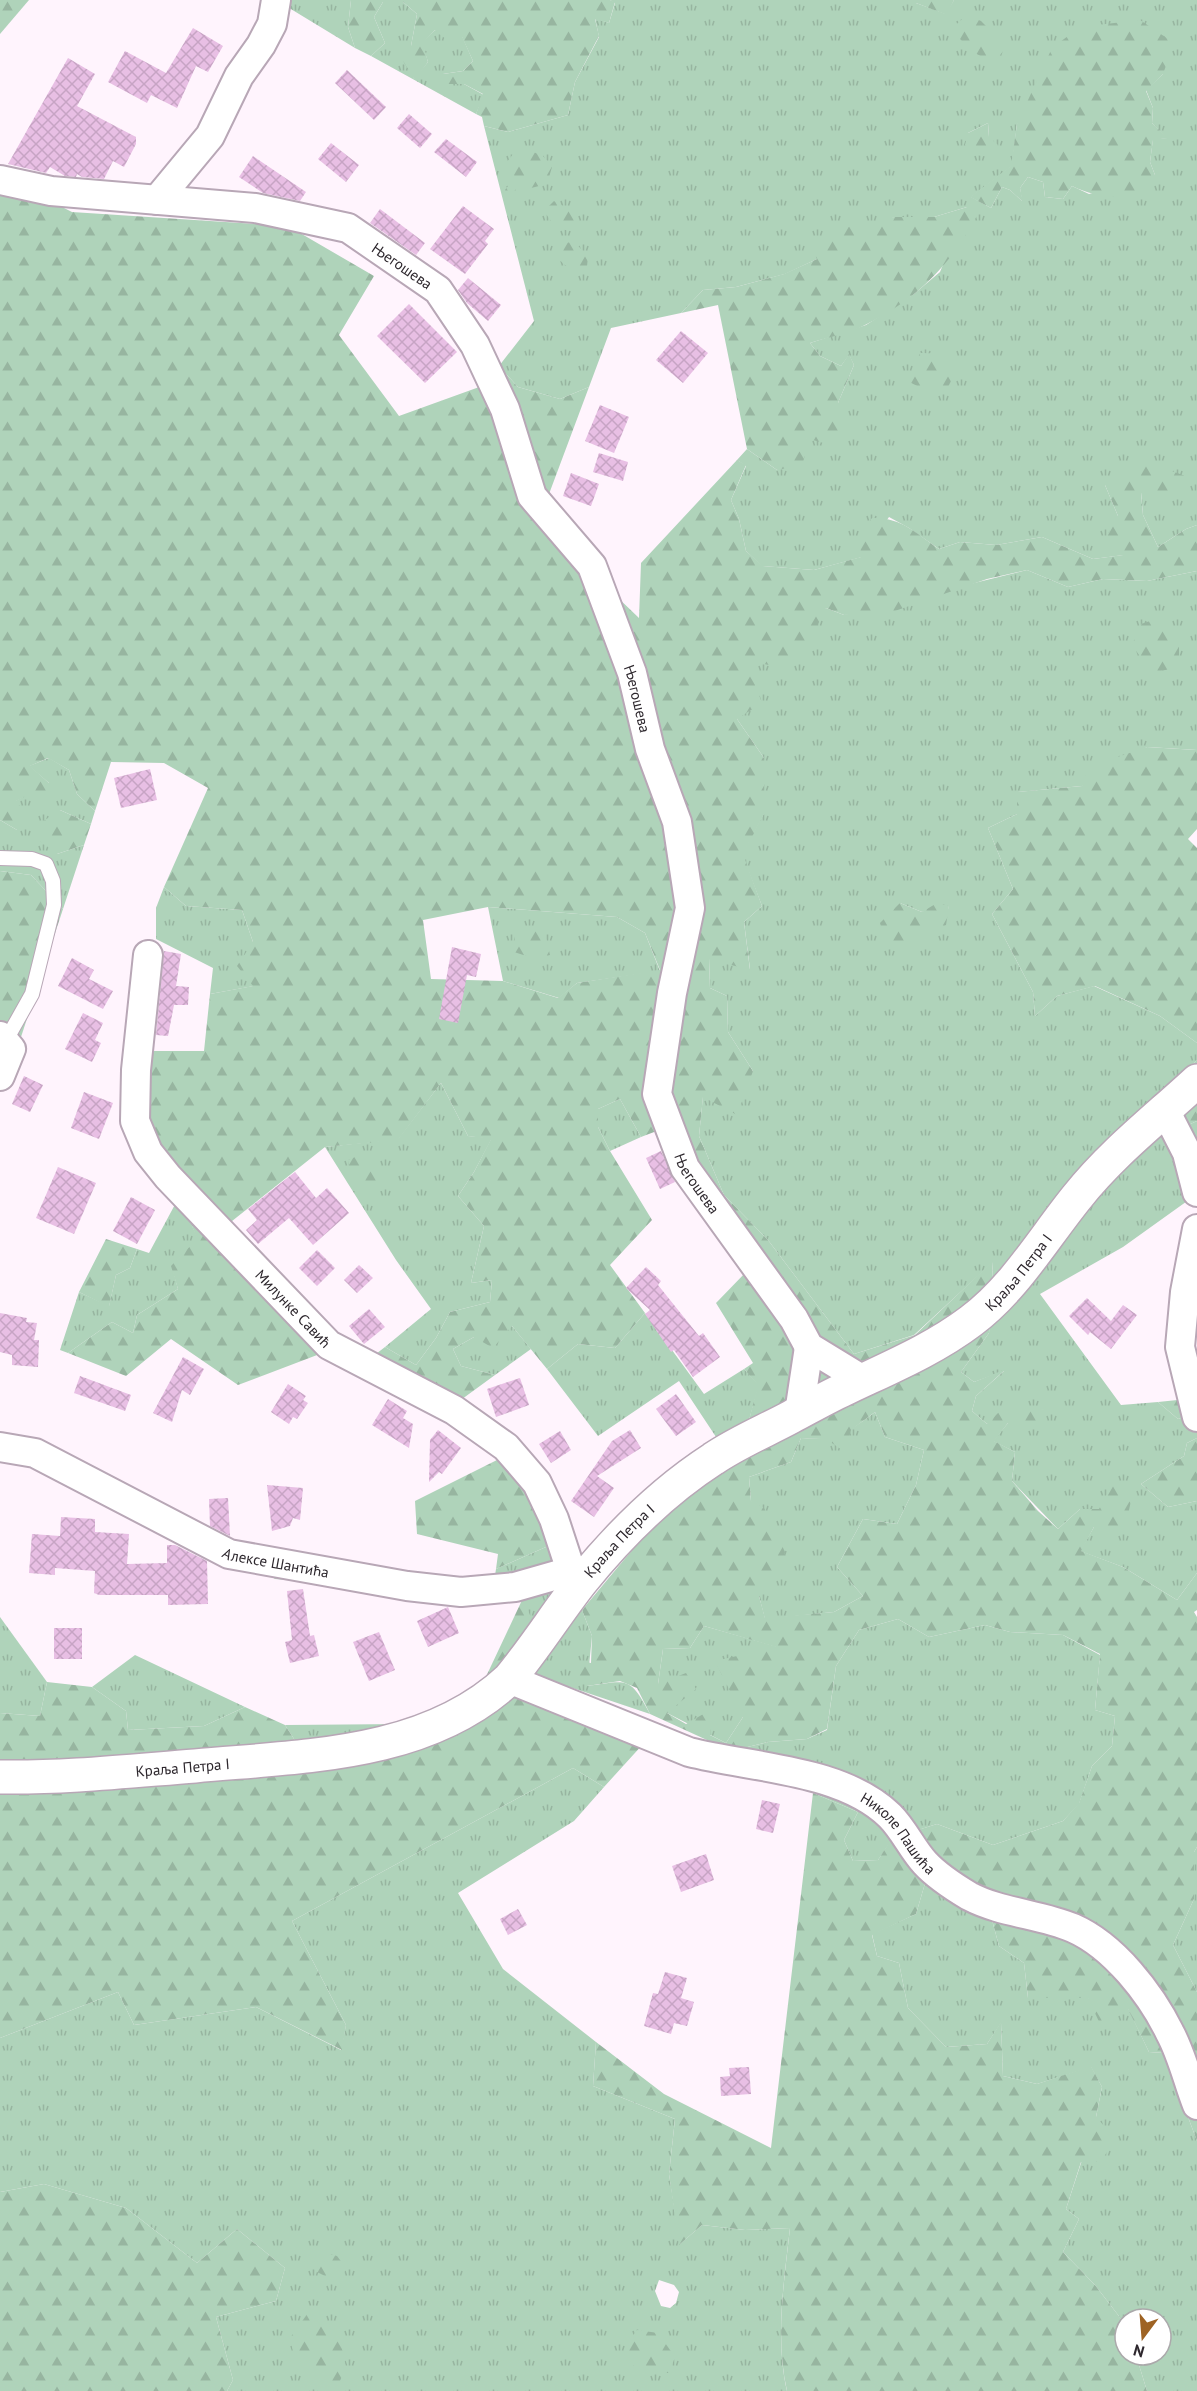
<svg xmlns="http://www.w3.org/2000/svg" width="1197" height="2391" viewBox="0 0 1197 2391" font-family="'PT Sans',sans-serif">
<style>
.grass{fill:url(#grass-tufts);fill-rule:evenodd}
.forest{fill:url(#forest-firs);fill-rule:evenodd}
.building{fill:url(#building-cross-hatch)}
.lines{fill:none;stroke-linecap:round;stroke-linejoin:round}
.lane-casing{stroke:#b8a7b6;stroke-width:16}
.street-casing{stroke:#b8a7b6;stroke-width:32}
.secondary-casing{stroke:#b8a7b6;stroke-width:36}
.lane{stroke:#fff;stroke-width:14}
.street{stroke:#fff;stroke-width:28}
.secondary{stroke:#fff;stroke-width:33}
.labels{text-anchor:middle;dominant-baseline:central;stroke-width:4.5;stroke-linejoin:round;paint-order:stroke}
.street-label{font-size:15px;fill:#2d272d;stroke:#fff}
</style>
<defs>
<pattern id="grass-tufts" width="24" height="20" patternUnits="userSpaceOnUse" patternTransform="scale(1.5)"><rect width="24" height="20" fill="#afd3ba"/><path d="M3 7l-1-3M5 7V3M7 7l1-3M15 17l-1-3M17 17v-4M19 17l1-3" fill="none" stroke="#97b5a0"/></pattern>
<pattern id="forest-firs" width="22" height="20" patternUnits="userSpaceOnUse" patternTransform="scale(1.5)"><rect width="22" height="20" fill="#afd3ba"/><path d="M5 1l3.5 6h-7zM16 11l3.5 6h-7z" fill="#97b5a0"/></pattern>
<pattern id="building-cross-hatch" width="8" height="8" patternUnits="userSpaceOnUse" patternTransform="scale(1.5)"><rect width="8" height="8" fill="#e8bfe4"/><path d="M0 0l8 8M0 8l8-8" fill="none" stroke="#c7a4c4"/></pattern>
</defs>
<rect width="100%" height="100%" fill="#fff4fd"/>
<!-- grass -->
<g class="grass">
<path d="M276,0H351L348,27L355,48Z"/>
<path d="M610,0H916V3L946,14L954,0H1197V525L1186,529L1158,547L1143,515L1141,492L1105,485L1118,516L1124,555L1093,559L1042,537L996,545L960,542L939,549L909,528L889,517L862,557L814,570L762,566L746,551L739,519L731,500L746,466L737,460L747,449L777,470L838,403L854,365L849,355L841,366L820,356L810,343L866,325L914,294L940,272L967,207L934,217H894L817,259L785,274L736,287L703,290L681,313L611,328L589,387L560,399L518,387L499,366L534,321L484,126L508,132L568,115L575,82L599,37L595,18L609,23L615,3ZM1163,74L1146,90L1153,108L1152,123L1167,138L1153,139L1150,162L1155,175L1089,194L1072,186L1063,199L1045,197L1043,182L1028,177L1020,188L1022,201L1010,190L1002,187L991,208L971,197L1012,166L1017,124ZM988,123L989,137L968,133Z"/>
<path d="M383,2H403L417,14L411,46L414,79L428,62L422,43L435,30L462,36L473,61L463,71L443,74V84H464L484,95L476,114L371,56L385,43L374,17Z"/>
<path d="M1027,570L1068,587L1103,579L1147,581L1197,571V750L1147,747L1082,786L1018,792L1017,814L988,828L1013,889L992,914L1033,992L1035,1016L1057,996L1094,986L1160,1016L1197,1043V1060L1169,1086L1186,1126L1197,1121V1194L1123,1247L1040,1294L1121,1405L1158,1402L1178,1419L1189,1415L1197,1432V1438L1187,1443L1184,1456L1141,1484L1168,1507L1197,1501V1573L1177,1600L1123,1567L1080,1551L1094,1527L1099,1509H1080L1058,1529L1012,1481L1015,1452L993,1441L1008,1423L1045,1409L987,1424L972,1411L976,1396L1004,1371L974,1382L961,1372L989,1333L993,1262L914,1335L854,1354L768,1240L724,1195L699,1136L703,1096L753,1071L728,1032L727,996L710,988L709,958L750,969L744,922L762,906L742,854L764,813V758L737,719L746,660L826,608L844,615ZM900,903L922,912L949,906L946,916L927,928Z"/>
<path d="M49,758L69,770L77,794L95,811L91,824L60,810L57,854L84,845L63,909L31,875L0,871V820L17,830L15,801L49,783L29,766Z"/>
<path d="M164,887L186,906L242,910L253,942L254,986L210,994L213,968L156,939V908Z"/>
<path d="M488,907L617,917L645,933L660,971L577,983L559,998L503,981Z"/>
<path d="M441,1083L468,1136L492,1138L474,1172L458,1196L484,1226L471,1283L492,1280L490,1302L450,1312L436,1338L416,1365L385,1347L431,1309L396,1260L325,1147L398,1139Z"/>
<path d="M620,1099L641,1137L610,1151L598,1127V1109Z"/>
<path d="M179,1197L198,1239L172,1266L178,1289L137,1315L133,1333L112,1322L68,1353L60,1350L79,1292L109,1306L116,1275L130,1268L137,1249L149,1253Z"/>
<path d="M645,1313L704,1394L744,1369L759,1385L749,1420L722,1446L679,1381L598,1436L547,1369L578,1344L615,1348Z"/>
<path d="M512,1326L531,1349L495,1375L461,1366L453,1349L474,1337Z"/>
<path d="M875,1412L885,1437L924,1450L916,1485L897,1524L863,1519L837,1567L863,1596L834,1612L765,1619L759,1596L749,1477L791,1462L801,1438C837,1440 847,1433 875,1412Z"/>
<path d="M555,1543L583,1566L582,1610L592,1636L587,1686C628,1680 630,1676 650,1714L534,1675L523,1598L275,1579L233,1549L494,1582L496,1569Z"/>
<path d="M0,1617L47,1682L40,1716L0,1713Z"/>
<path d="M898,1619L929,1637L985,1625L1010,1632L1063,1635L1100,1655L1095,1710L1115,1716L1112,1746L1092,1766L1079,1804L1063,1821L993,1845L937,1824L893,1838L878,1860L853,1861L844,1840L858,1812L813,1793L742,1772L731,1751L768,1742L807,1739L827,1730L836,1666L859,1630Z"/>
<path d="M704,1626L778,1647L743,1717L726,1743L667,1713L658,1684L663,1649L690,1648Z"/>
<path d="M135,1655L245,1707L204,1726L128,1730L126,1711L92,1687Z"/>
<path d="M404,1724L296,1742L285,1725Z"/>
<path d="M573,1768L604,1787L574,1821L458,1893L503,1969L596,2042L593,2086L675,2119L669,2174L680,2244L702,2225L745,2230L790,2228C784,2281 775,2338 787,2391H227L233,2380L216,2317L276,2301L285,2268L237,2229L197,2263L126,2208L44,2184L0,2192V2038L118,1992L134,2025L256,2007L341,2050L346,2025L292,1921ZM659,2280L674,2285L679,2292L676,2303L670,2308L661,2306L655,2291Z"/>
<path d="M1197,1847V1992L1173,1945L1194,1899V1852Z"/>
<path d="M926,1880L992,1920L999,1946L1024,1963L1028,1998H1088L1128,2008L1149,2052L1164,2053L1197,2141V2391H1147L1136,2355H1161V2319H1125V2324L1095,2285L1063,2252L1079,2219L1066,2209L1096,2117L1102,2087L1091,2067L1037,2084L1003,2076L1001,2023L987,2044L946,2047L908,2008L899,1963L877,1956L872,1934L916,1914Z"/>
</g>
<!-- forest -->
<g class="forest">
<path d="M0,0H29L0,34Z"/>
<path d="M351,0H610L615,2L609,23L595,19L599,36L575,82L568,115L508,132L484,126L482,117L476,114L483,94L464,84H442L443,74L463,71L473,61L462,37L448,41L435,30L423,43L428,62L415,80L398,53L411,46L417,14L403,2H383L374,17L385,43L371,56L355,48L348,27Z"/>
<path d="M916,0H954L947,15L916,3Z"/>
<path d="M967,15L981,21L994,34L991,41L1007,46L994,63L971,51L951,29Z"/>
<path d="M1140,20L1174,43L1163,74L1146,91L1153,108L1152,123L1168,138L1153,140L1150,162L1155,175L1153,190C1128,201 1096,198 1072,186L1063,199L1045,197L1043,182L1028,177L1020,188L1023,202L1010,190L1002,187L991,208L970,197L1011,166L1017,124L1052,48L1080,27Z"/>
<path d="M988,123L989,137L998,145L991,157L974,155L965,145L968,133Z"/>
<path d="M519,146L543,156L552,167L547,184L531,188L518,187L508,198L505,190L515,177L507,162Z"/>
<path d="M0,176L72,212L288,226L374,276L339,335L399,416L482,386L499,366L518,387L560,399L589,387L549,494L604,564L613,593L639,618L641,563L737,460L746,465L731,500L739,519L746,551L763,566L814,570L861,557L859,534L872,518C901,517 916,533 939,549L960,542L996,545L1042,537L1093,559L1123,555L1105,539L1118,516L1105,485C1142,462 1144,460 1185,476L1173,496L1141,493L1143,515L1158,547L1186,529L1197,525V571L1147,581L1103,579L1068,587L1027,570L987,579L889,613L844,615L826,608L805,650L778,667L746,660L762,703L737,719L764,758V814L743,854L762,906L744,922L750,970L709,959L710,988L727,996L728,1032L753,1071L737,1115L703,1097L699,1136L724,1195L768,1240L854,1354L915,1335L993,1261L989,1333L961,1372L974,1382L1006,1369L976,1396L972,1411L987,1424L1001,1410L1045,1409V1428L1008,1423L994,1441L1015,1452L1012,1481L1038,1511L1058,1529L1080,1509H1099L1113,1483L1133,1491L1124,1534L1094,1527L1081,1551L1123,1567L1177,1600L1197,1573V1610L1194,1612L1197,1617V1847L1194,1852V1899L1173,1945L1197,1992V2141L1164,2053L1149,2052L1128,2009L1101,2026L1088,1998H1028L1024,1963L999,1946L992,1920L926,1880L916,1914L872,1935L877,1956L899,1963L908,2008L946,2047L987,2044L1001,2022L1003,2076L1037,2084L1091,2066L1102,2087L1096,2117L1115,2138L1101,2162H1081L1066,2209L1079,2219L1063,2252L1095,2285L1125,2324V2355H1136L1147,2391H787C775,2338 784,2282 790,2228L745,2230L702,2225L679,2245L669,2174L675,2119L593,2086L596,2042L664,2094L771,2148L813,1793L858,1812L844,1840L853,1861L878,1860L892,1838L937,1824L993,1845L1063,1821L1079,1803L1092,1766L1112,1746L1115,1716L1095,1710L1100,1654L1063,1635L1010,1632L985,1625L929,1637L898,1619L859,1630L836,1666L827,1729L807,1739L768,1742L731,1751L650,1714L637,1688L620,1681L587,1686L570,1669L577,1660L591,1663L592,1636L582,1610L638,1543L749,1420L758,1385L744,1369L753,1363L716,1303L747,1271L662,1129L641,1137L620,1099L598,1109V1127L610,1151L652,1220L610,1265L645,1313L615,1348L578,1344L547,1369L512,1326L493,1348L474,1337L453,1349L461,1366L495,1375L458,1402L372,1357L385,1347L416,1365L436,1338L450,1312L490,1302L492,1280L471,1283L484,1226L458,1196L474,1172L491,1139L468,1136L441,1083L398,1140L325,1147L227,1225L325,1352L238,1385L171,1339L126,1376L68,1353L112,1322L133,1333L137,1315L178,1289L171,1266L197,1239L185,1208L133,1138L130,1051H204L210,994L253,986L237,966L253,942L242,910L186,906L164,887L208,788L164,763L111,762L95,811L77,794L69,770L48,758L30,766L49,783L53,798L39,806L26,796L16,801L28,817L17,830L0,820ZM488,907L617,917L645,933L660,970L577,983L558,998L503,981L431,979L423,920ZM875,1412L885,1437L924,1450L916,1485L897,1524L863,1519L837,1567L863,1596L834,1612L765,1618L759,1596L775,1585L785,1552L764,1508L751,1501L749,1477L791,1462L801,1438L826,1439L845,1452L851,1430ZM704,1626L776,1647L715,1661L743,1717L726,1743L710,1735L712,1709L686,1724L667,1713L696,1689L686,1673L658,1684L663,1649L690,1648Z"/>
<path d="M554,201L568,209L577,224L569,231L555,227L544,211Z"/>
<path d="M967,207L979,212C952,263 919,298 867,324C850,333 829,337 810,343L820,356L841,366L849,354L854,365L838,403L846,426L834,446L806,438L807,451L801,465L777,470L747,449L718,305L681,313L703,290L736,287L784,274L817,259L811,248L829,231L894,217H934Z"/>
<path d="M574,241L588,257L587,266L578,271L565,265L554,255L563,244Z"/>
<path d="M920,353C941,353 946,355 954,375L946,391C931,391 921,389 908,381Z"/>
<path d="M1159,618L1179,647V657L1170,669L1156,672L1144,662L1132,645L1141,624Z"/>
<path d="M1147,747L1197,750V829L1188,839L1197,848V1043L1160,1016L1095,986L1057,996L1035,1016L1033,992L992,914L1013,889L988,828L1017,814V792L1082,786L1088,767Z"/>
<path d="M60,810L91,824L84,845L57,854L40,841L42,822Z"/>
<path d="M0,871L31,875L63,909L20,1040L0,1037Z"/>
<path d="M900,903L922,912L937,903L949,906L946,925L938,930L928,928L925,941L896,950L884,937L880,923Z"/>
<path d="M533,926L545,934L550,955L539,960L514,952L515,931Z"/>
<path d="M1197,1060V1121L1186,1126L1169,1086Z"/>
<path d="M364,1153C378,1164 385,1172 382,1191C361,1186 353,1182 348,1160Z"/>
<path d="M106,1239L137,1249L130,1268L116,1275L109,1307L79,1292Z"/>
<path d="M1197,1398V1432L1189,1415L1178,1419L1158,1402Z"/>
<path d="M1197,1438V1501L1168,1507L1141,1484L1184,1456L1187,1443Z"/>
<path d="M501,1458L533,1486L555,1543L496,1569L498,1554L417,1534L415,1501Z"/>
<path d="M523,1598L534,1625L504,1695L483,1683Z"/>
<path d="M47,1682L92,1687L126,1711L128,1730L204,1726L245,1707L285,1725L309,1762L517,1697L644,1743L604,1787L573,1768L292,1921L346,2025L342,2050L256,2007L134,2025L118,1992L0,2038V1713L40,1716Z"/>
<path d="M44,2184L126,2208L197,2263L237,2229L285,2268L276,2301L216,2317L233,2380L227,2391H0V2192Z"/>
<path d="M325,2253L337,2256L346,2268L343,2276L331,2279L315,2271Z"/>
<path d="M308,2313L338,2326L346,2368L336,2389L296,2365L290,2338Z"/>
<path d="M637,2330L658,2333L675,2357L669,2373L642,2372L625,2359L628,2342Z"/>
</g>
<!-- building -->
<g class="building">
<path d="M193,28L223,46L208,72L196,66L177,108L151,95L147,103L108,82L125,51L166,73Z"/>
<path d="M68,58L95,74L77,106L136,137V144L124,167L113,161L104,179L82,177L77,174L76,177L65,176L50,167L46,173L8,164Z"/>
<path d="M347,70L386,107L374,120L335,83Z"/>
<path d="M409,114L432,134L420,148L397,128Z"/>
<path d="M446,139L477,162L466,177L434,152Z"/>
<path d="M331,143L359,165L346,182L318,159Z"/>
<path d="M253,156L306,192L300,201L263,193L239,177Z"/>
<path d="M463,206L494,229L485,241L488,244L465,274L430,249Z"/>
<path d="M380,209L425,243L416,255L370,223Z"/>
<path d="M468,278L501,305L488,321L467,303L458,290Z"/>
<path d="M409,304L457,352L425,383L377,336Z"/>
<path d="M681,331L708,353L683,383L656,360Z"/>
<path d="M600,405L629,417L614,453L585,441Z"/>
<path d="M599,453L628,462L623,481L593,472Z"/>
<path d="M571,473L599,484L591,506L563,496Z"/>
<path d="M150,769L157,800L121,808L114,778Z"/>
<path d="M452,947L481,954L476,977L467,975L458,1023L439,1019Z"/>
<path d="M164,951L181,954L176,986L189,987L188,1005H174L168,1036L156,1035Z"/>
<path d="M72,958L94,970L89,979L113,991L103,1009L58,986Z"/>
<path d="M83,1013L103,1023L95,1040L101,1043L92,1062L65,1049Z"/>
<path d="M24,1076L43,1085L30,1112L12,1104Z"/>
<path d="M84,1092L113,1103L99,1139L71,1128Z"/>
<path d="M661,1151L675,1182L660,1189L646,1158Z"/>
<path d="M58,1167L96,1183L74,1234L36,1218Z"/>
<path d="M295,1172L316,1198L327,1188L349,1213L313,1245L289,1218L258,1244L246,1230L257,1220L248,1209Z"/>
<path d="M131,1197L155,1210L137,1244L113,1231Z"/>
<path d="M317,1250L335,1268L317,1286L299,1268Z"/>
<path d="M359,1265L373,1278L357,1293L344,1280Z"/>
<path d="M646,1267L661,1281L658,1285L699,1336L703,1333L720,1357L693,1377L674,1350L671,1352L645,1314L650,1310L626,1288Z"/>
<path d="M1087,1298L1111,1321L1123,1305L1137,1315L1111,1349L1090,1332L1088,1335L1069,1316Z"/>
<path d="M369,1309L385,1327L364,1344L349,1326Z"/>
<path d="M0,1313L27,1318L26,1322L37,1323L34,1340H39L38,1367L12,1365V1355L0,1352Z"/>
<path d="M183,1357L204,1369L190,1395L182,1390L172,1422L153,1413Z"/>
<path d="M80,1376L131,1395L125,1411L74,1393Z"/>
<path d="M520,1378L529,1405L496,1417L487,1389Z"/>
<path d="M288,1384L306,1396L303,1400L308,1403L297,1419L293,1417L289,1424L271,1412Z"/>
<path d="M676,1394L696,1422L676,1436L656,1409Z"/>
<path d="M388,1399L407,1411L403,1418L413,1424L409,1448L372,1425Z"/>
<path d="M438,1430L461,1448L442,1474L439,1472L429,1482L430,1440Z"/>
<path d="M630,1430L641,1448L597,1476L614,1488L594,1517L571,1501L612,1441Z"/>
<path d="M560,1431L571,1450L551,1463L539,1444Z"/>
<path d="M267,1485L303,1488L300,1520L293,1518L290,1526L272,1531Z"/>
<path d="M228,1498L230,1536L210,1526L209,1499Z"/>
<path d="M61,1517L95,1519V1532L129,1534L127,1564L167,1563V1545H175L207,1561L208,1604L168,1605V1595H99L94,1593L95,1571L55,1568V1575L29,1573L32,1534L60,1536Z"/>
<path d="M303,1589L310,1636L314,1635L319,1656L290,1663L285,1642L292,1640L287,1591Z"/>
<path d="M448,1607L459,1633L428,1647L417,1621Z"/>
<rect x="54" y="1628" width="28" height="31"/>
<path d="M379,1632L395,1670L369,1681L353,1642Z"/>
<path d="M762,1800L780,1804L773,1833L756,1829Z"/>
<path d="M706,1854L714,1880L681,1892L672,1866Z"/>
<path d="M518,1909L527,1925L508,1935L500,1919Z"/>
<path d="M665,1972L687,1978L681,1998L694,2002L687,2026L674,2023L671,2034L644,2026L653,1993L658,1994Z"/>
<path d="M749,2067L751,2094L721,2096L720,2077L730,2076L729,2068Z"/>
</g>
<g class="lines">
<!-- lane casing -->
<g class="lane-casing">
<path id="lane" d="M0,858L32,859L46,864L53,881L54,905L32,994L5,1042"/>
</g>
<!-- street casing -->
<g class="street-casing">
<g id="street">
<path id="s1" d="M0,180L51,191L255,208L348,228L438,290L475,345L505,409L532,496L592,566L632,673L650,749L677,822L690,908L672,993L657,1094L685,1168L794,1319L809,1347L863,1380"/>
<path d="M157,200L210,136L239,76L261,45L272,24L276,0"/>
<path id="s2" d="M148,955L136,1070L135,1121L148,1152L168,1177L329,1345L454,1410L506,1447L537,1483L554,1519L571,1571L580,1583"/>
<path d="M0,1036L11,1049L0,1076"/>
<path d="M1164,1108L1187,1153L1197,1192"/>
<path d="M1197,1229L1185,1292L1180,1347L1197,1417"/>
<path d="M799,1413L809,1347"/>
<path id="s3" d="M0,1447L35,1453L229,1554L407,1586L461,1592L515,1587L571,1571"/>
<path id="s4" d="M509,1679L689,1752C752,1768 842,1769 890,1816C904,1830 912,1849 925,1863C937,1876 954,1887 969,1896C1001,1913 1040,1914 1073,1928C1114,1946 1151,1994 1170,2033C1182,2055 1188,2082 1197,2105"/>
</g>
</g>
<!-- secondary casing -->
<g class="secondary-casing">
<g id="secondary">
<path id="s5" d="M0,1777C65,1778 130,1771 195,1766C301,1756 426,1757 509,1679C535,1648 556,1614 581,1582C619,1535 662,1492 713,1459C738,1442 765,1431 791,1417C810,1407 829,1396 849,1387C891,1367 934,1349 971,1321C1015,1288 1043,1239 1077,1197C1112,1153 1156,1119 1197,1081"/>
</g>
</g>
<!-- lane -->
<use href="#lane" class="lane"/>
<!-- street -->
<use href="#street" class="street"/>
<!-- secondary -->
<use href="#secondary" class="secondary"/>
</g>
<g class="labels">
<!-- street labels -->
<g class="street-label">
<text stroke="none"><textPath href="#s1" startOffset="418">Његошева</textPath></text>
<text stroke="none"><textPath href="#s1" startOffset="922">Његошева</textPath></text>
<text stroke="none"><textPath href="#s1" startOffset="1426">Његошева</textPath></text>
<text stroke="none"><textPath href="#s5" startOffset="1191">Краља Петра I</textPath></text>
<text stroke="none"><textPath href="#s2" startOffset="414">Милунке Савић</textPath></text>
<text stroke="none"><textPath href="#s5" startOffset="705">Краља Петра I</textPath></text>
<text stroke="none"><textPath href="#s3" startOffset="302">Алексе Шантића</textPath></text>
<text stroke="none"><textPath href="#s5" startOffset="183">Краља Петра I</textPath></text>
<text stroke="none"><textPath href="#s4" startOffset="426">Николе Пашића</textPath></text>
</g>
</g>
<!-- north arrow -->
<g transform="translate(1143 2337) rotate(196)"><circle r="28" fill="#ffffff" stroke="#aba9ab" stroke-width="1.5"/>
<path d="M0-4.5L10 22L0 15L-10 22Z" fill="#9e6324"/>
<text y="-9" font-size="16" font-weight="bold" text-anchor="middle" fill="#2d272d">N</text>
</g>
</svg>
